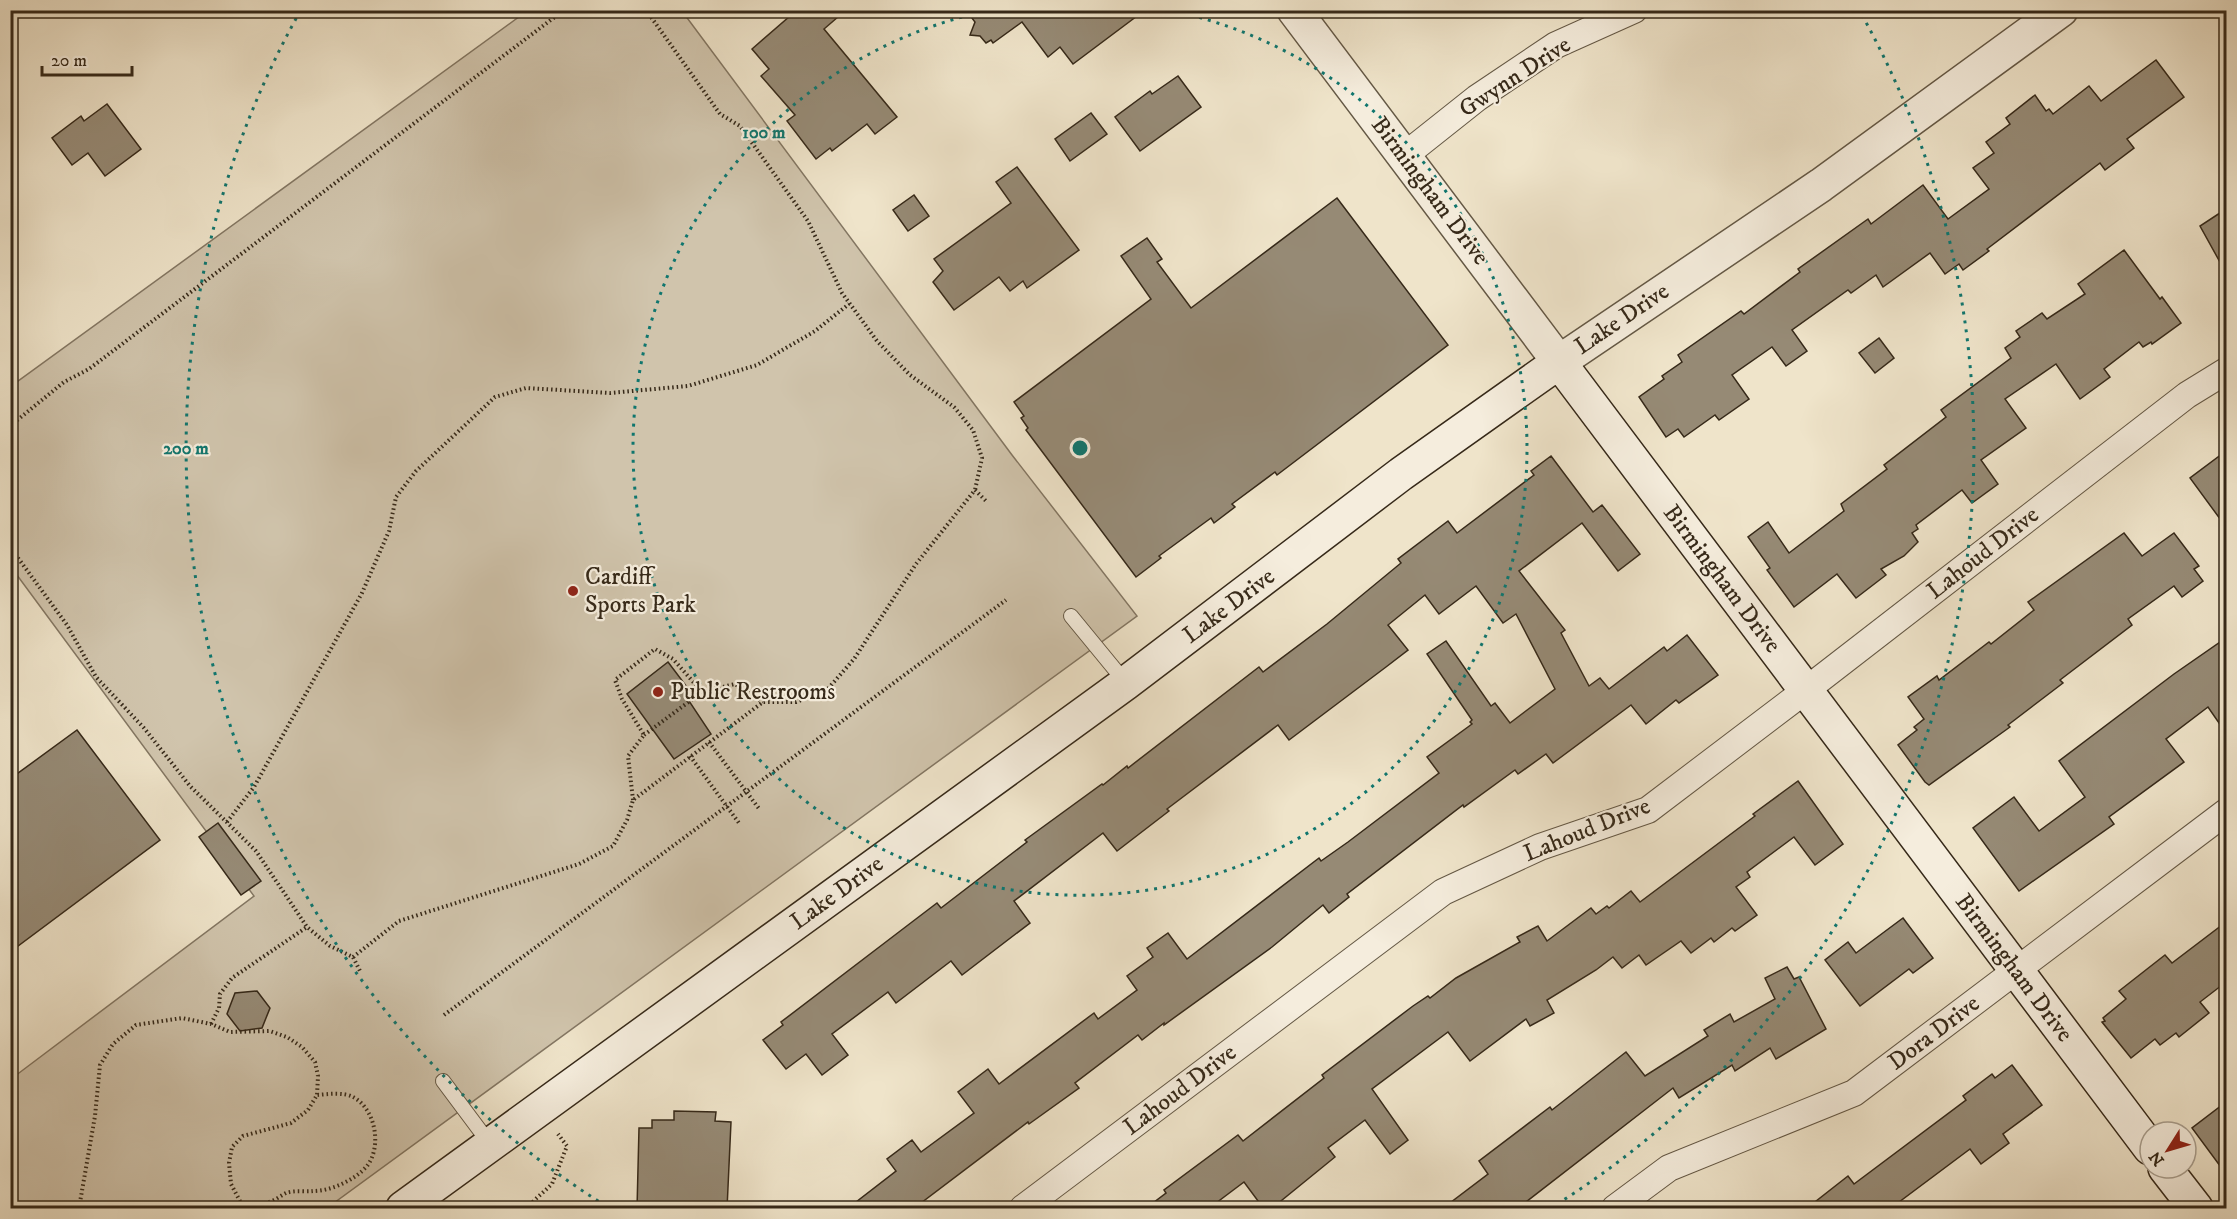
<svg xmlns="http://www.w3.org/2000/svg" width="2237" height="1219" viewBox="0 0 2237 1219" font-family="'IM FELL DW Pica',serif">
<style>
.green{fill:#d0c4ac;stroke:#837662;stroke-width:1.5}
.building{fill:#968a75;stroke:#362919;stroke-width:1.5}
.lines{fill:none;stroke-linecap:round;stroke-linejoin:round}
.service-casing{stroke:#645845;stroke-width:16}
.minor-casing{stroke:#645845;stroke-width:28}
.tertiary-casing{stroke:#645845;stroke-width:36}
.secondary-casing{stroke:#362919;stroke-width:36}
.path{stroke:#362919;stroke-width:4;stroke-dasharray:1.5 3;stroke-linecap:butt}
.service{stroke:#f5eddd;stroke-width:14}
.minor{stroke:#f5eddd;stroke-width:26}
.tertiary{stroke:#f5eddd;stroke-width:33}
.secondary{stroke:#f5eddd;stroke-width:33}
.ring{fill:none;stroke:#0f766e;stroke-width:3;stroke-dasharray:3 6}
.poi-dot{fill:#8f2418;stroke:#f5eddd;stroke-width:2}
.labels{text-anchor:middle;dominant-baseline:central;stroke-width:4.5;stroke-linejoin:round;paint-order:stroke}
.street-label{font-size:24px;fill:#362919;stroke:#f5eddd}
.poi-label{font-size:24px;fill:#362919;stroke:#f5eddd;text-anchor:start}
.centre{fill:#0f766e;stroke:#f5eddd;stroke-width:3}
.ring-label{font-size:18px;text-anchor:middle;font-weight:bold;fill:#0f766e;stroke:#f5eddd;stroke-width:4.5;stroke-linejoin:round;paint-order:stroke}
</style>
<rect width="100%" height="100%" fill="#efe4ca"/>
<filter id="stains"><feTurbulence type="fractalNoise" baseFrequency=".00333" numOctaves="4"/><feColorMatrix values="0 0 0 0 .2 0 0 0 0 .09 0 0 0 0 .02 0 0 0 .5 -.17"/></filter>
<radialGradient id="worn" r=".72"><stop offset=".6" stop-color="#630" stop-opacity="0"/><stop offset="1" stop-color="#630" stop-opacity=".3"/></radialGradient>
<!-- green -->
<path class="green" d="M527,11H682L1012,455L1137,616L327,1208H11V1079L254,896L11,567L10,387Z"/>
<!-- building -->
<g class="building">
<path d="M797,10H846L824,29L897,117L875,134L867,124L832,151L830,148L816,159L787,121L795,115L761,76L769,69L752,49Z"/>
<path d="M966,10H1145L1073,64L1060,47L1048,57L1022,22L993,43L991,40L986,43L980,36L970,35L975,22Z"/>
<path d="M2156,60L2184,97L2127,139L2134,148L2105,170L2100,163L1987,249L1989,251L1963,270L1959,264L1945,274L1930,253L1883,287L1876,275L1851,293L1848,290L1792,330L1807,351L1786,366L1772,347L1732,375L1749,399L1719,420L1715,415L1684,437L1678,429L1666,437L1639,397L1664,379L1662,376L1682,362L1678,355L1741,311L1744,314L1800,272L1798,269L1868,219L1871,224L1923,185L1948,219L1989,189L1973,168L1994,153L1986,142L2010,124L2006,118L2035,95L2046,111L2049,109L2053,114L2089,86L2101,101Z"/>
<path d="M1178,76L1201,107L1140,151L1115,117L1150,91L1152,94Z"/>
<path d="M107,104L141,149L105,176L88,153L72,165L52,138L81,116L84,121Z"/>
<path d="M1091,113L1107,134L1070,161L1055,139Z"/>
<path d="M1017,167L1079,250L1027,288L1023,281L1010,291L999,277L954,310L933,282L943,271L934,259L1011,203L996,182Z"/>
<path d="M914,195L929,216L908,231L893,210Z"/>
<path d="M1337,198L1448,345L1277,475L1275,472L1232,504L1235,507L1214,523L1211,518L1159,556L1161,558L1136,577L1026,430L1028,428L1021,418L1024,416L1014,402L1151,299L1121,256L1147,238L1162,259L1157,262L1191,308Z"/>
<path d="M2226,209V273L2200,226Z"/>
<path d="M2124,250L2160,299L2162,297L2181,323L2152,344L2151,342L2143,347L2139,342L2104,369L2110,377L2080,399L2056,364L2005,399L2026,428L1981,460L1998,484L1972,503L1962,490L1916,525L1918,529L1912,533L1918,542L1904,556L1881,569L1886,575L1856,598L1837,574L1794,607L1767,570L1770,568L1748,537L1768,522L1789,553L1844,511L1841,504L1887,469L1884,465L1946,417L1941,410L2011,358L2005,348L2020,337L2016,331L2042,313L2047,319L2085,294L2078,284Z"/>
<path d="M1879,338L1894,358L1875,373L1859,353Z"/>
<path d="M2226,451V527L2190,478Z"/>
<path d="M1551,456L1593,512L1602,505L1640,554L1618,571L1582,523L1519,571L1565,630L1561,633L1589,686L1600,678L1609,689L1664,647L1667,651L1687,635L1718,675L1679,703L1676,700L1646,724L1631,705L1553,763L1546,754L1518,774L1515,770L1464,807L1463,805L1347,894L1349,897L1329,913L1323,905L1272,947L1164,1025V1023L1142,1040L1138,1035L1075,1083L1079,1088L1029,1124L1028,1122L913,1209H847L896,1171L887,1159L912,1140L921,1152L974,1113L958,1092L988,1069L999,1084L1094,1013L1098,1019L1137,990L1127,976L1153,957L1147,948L1168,933L1187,959L1319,858L1321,861L1348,842L1439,773L1427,757L1472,724L1470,722L1472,720L1427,654L1446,641L1491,706L1495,703L1510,723L1555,689L1516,614L1503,623L1476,586L1439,614L1425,595L1388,625L1408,650L1386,667L1289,740L1278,725L1167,809L1169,811L1117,851L1103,833L1014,901L1030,923L962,975L951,961L896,1003L888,992L832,1034L848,1055L822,1075L806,1054L786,1069L763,1040L783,1025L781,1022L912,922L937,903L941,908L1027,842L1025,840L1102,784L1103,785L1127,766L1128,768L1259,667L1263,672L1327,624L1401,563L1398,559L1448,521L1457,533L1534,475L1531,471Z"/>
<path d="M2124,533L2142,556L2174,533L2199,566L2194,569L2203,581L2182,597L2174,586L2128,619L2132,625L2060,680L2063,683L2008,725L2010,727L1929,785L1925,782L1898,745L1917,730L1914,727L1924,719L1908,697L1937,676L1939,680L1989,642L1991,644L2034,610L2028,602Z"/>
<path d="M2226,638V733L2208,707L2166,739L2184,762L2109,817L2114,824L2019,891L1973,828L2014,797L2039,831L2085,797L2059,761L2174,674Z"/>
<path d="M668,662L690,691L685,695L711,734L674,759L627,694Z"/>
<path d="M77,730L160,840L10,952V779Z"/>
<path d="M1798,781L1843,844L1815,865L1794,837L1747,872L1750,877L1736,887L1757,915L1735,931L1732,928L1714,942L1711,938L1691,953L1681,941L1646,965L1639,955L1622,968L1613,957L1596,970L1547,1000L1554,1013L1530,1026L1526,1019L1470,1061L1448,1032L1372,1089L1408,1140L1390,1154L1365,1120L1328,1148L1335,1157L1271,1209H1264L1244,1182L1208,1209H1145L1166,1193L1164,1190L1238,1135L1243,1141L1324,1078L1322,1075L1413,1006L1428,996L1430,998L1456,978L1520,942L1517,937L1538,926L1547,941L1591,908L1596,914L1607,906L1609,908L1631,891L1640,902L1755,816L1753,814Z"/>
<path d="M218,823L261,881L241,895L199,837Z"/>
<path d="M1903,918L1933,958L1913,973L1909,969L1860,1006L1825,960L1848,942L1856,953Z"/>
<path d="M2226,922V982L2200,1002L2209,1013L2179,1037L2176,1033L2160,1045L2155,1039L2131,1058L2102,1022L2105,1021L2103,1018L2126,999L2119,991L2165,955L2172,963Z"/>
<path d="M1787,967L1794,979L1799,977L1826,1029L1776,1059L1770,1048L1735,1071L1732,1065L1679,1098L1673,1088L1517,1209H1442L1488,1174L1479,1161L1550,1107L1552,1110L1626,1052L1645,1076L1708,1036L1704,1030L1730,1014L1734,1022L1775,999L1765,978Z"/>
<path d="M257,991L270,1008L262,1028L240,1031L227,1014L235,993Z"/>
<path d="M2012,1065L2042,1105L2003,1134L2009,1143L1981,1164L1970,1149L1891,1208L1806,1209L1848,1176L1854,1184L1966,1100L1963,1096L1992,1074L1995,1078Z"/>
<path d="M2226,1102V1174L2192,1128Z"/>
<path d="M674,1111L716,1112L715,1121L731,1122L727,1209H637L639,1128H652V1120H674Z"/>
</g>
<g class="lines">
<!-- service casing -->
<g class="service-casing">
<g id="service">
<path d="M1071,616L1126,683"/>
<path d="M443,1081L490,1144"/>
</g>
</g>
<!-- minor casing -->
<g class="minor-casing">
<g id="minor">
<path d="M1404,156L1477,98L1556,45L1634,10"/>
<path d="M1023,1208L1443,892L1540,847L1648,810L1806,690L2187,395L2226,371"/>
<path d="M1615,1208L1669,1168L1854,1093L2226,812"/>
</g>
</g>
<!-- tertiary casing -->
<g class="tertiary-casing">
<path id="tertiary" d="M1294,10L1559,362L1821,185L2061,10"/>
</g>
<!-- secondary casing -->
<g class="secondary-casing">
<g id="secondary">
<path d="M2165,1168L2196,1208"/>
<path d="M403,1208L1126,683L1401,474L1559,362L2150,1148"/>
</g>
</g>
<!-- path -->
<g class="path">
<path d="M646,10L720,114L740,126L808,221L842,293L877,341L910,375L954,407L973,430L982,458L975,490"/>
<path d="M10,426L64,382L89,369L564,10"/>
<path d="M10,547L67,625L96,677L144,728L190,786L256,851L307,927L330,946L353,957L361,973"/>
<path d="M644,735L702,692"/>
<path d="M709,742L760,810"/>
<path d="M690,756L739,823"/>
<path d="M633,800L628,756L644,735L622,699L615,680L655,649L673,659L702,692L735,684L763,702"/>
<path d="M227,822L254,787L362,593L389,531L396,497L416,471L495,397L526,388L610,393L688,386L757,365L815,331L849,304"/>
<path d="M353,957L399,921L579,864L613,846L627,820L633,800L763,702H796L826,691L854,659L916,564L975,490L986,501"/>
<path d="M444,1015L1006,600"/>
<path d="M211,1024L219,1008L220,994L232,978L307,927"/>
<path d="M242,1205C253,1205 264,1205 274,1200C278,1198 282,1195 286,1193C294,1190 305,1192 313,1191C331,1191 355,1180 367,1166C382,1147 376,1109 353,1097C344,1092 328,1094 317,1095"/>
<path d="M79,1208L95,1116L100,1065L113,1044L136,1025L182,1018L211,1024L230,1032L270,1031L287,1037L302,1047L315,1062L318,1076L317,1095L308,1110L291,1123L243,1136L232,1147L229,1163L231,1184L242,1205L241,1208"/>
<path d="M526,1208L552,1184L567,1146L558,1134"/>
</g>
<!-- service -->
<use href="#service" class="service"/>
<!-- minor -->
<use href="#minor" class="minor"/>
<!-- tertiary -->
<use href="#tertiary" class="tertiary"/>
<!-- secondary -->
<use href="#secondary" class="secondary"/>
</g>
<!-- distance rings -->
<g class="ring">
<path d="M1173 11A447 447 0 1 1 987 11"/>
<path d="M606 1206A894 894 0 0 1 298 15M1862 15A894 894 0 0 1 1554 1206"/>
</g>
<!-- markers -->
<g class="poi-dot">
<circle cx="573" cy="591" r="6"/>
<circle cx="658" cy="692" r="6"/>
</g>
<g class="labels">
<!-- street labels -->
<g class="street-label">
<text transform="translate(1515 77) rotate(-33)">Gwynn Drive</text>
<text transform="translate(1430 191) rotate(53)">Birmingham Drive</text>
<text transform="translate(1622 319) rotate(-34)">Lake Drive</text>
<text transform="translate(1983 553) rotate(-38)">Lahoud Drive</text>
<text transform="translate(1722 579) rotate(53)">Birmingham Drive</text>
<text transform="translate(1229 606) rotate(-37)">Lake Drive</text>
<text transform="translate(1587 830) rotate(-22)">Lahoud Drive</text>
<text transform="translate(837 893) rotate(-36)">Lake Drive</text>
<text transform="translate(2014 968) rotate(53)">Birmingham Drive</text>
<text transform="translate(1934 1033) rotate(-37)">Dora Drive</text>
<text transform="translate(1180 1090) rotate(-37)">Lahoud Drive</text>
</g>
<!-- poi labels -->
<g class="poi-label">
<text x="585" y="577">Cardiff<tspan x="585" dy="28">Sports Park</tspan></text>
<text x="670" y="692">Public Restrooms</text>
</g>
</g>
<circle cx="1080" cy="448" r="9" class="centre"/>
<g class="ring-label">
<text x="764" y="138">100 m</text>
<text x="186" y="454">200 m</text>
</g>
<!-- margin -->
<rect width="2237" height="1219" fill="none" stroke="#efe4ca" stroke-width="36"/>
<rect x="12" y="12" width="2213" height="1195" fill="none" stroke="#362919" stroke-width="3"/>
<rect x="18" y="18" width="2201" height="1183" fill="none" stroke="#362919" stroke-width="1.5"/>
<!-- north arrow -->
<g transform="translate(2168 1150) rotate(233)"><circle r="28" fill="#f5eddd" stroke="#a99f8f" stroke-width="1.5"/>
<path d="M0-4.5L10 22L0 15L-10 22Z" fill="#8f2418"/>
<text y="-9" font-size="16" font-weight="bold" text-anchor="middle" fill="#362919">N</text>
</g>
<!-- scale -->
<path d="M42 66v9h90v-9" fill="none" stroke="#362919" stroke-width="3"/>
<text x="51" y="66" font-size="18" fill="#362919" stroke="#f5eddd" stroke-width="4.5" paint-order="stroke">20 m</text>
<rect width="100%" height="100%" filter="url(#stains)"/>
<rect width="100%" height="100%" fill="url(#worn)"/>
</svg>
